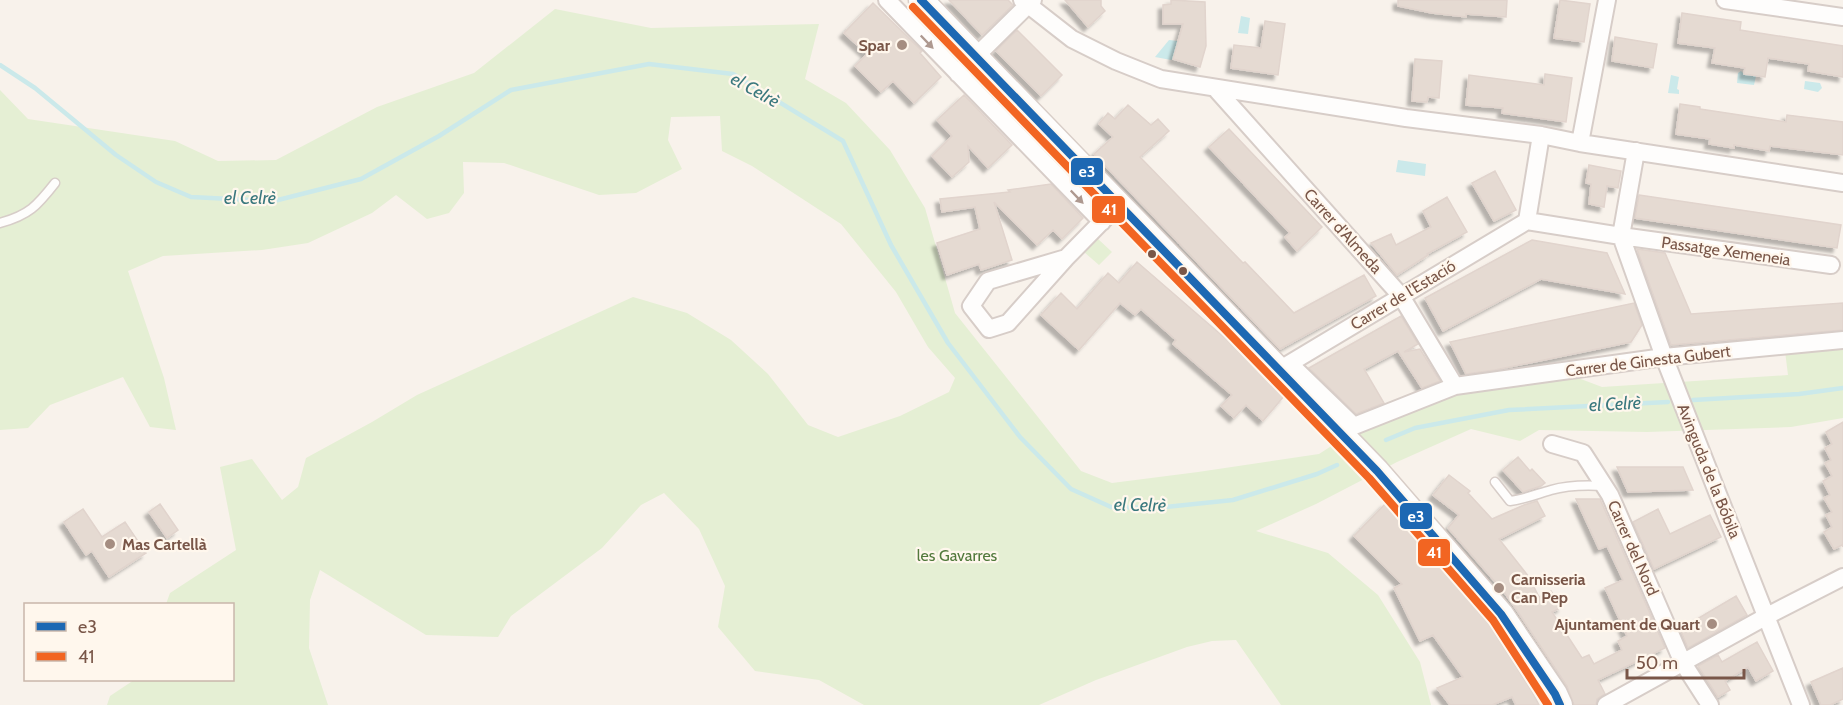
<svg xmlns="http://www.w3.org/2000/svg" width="1843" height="705" viewBox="0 0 1843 705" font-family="Cabin,sans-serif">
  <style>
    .green { fill: #e5efd4 }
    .water { fill: #cbe9ea }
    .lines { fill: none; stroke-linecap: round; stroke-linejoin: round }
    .stream { stroke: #cbe9ea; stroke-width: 4.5 }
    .building { fill: #e5dad2; stroke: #e1d4cd; stroke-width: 1.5; filter: url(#shadow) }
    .lane-casing { stroke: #d7cdc8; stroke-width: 11 }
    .street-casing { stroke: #d7cdc8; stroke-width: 20 }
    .secondary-casing { stroke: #d8cdc7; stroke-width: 27 }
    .lane { stroke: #fefdfc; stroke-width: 8 }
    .street { stroke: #fefdfc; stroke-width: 16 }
    .secondary { stroke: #fefdfc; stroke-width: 24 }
    .bus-1-casing { stroke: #fff7ed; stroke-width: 12 }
    .bus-2-casing { stroke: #fff7ed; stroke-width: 12 }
    .bus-1 { stroke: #1d68b3; stroke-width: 8 }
    .bus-2 { stroke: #f26522; stroke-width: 8 }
    .oneway { fill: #ae9990 }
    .poi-dot { fill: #a58d81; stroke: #fff7ed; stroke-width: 2 }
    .bus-dot { fill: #795648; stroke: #fff7ed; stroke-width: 2 }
    .labels { text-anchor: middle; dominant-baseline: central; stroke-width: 4.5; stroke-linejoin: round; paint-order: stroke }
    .poi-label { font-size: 16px; font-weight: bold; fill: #795648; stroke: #fff7ed; text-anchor: end }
    .street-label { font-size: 16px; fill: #795648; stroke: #fff7ed }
    .park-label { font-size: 16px; fill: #52793c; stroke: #fff7ed }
    .water-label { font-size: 18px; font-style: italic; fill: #3a787e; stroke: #fff7ed }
    .line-badge { stroke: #fff7ed; stroke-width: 2 }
    .badge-label { font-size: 16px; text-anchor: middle; font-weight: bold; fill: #fff }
  </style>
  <defs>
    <filter id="shadow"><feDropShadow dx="-4.5" dy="4.5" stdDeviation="1.5" flood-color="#0004"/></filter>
  </defs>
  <rect width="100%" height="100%" fill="#f8f2eb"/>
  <path class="green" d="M555,9L651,28L819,24L805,79L846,103L890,150L925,208L955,313L1081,471L1112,483L1198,472L1319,454L1361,427L1449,394L1565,373L1602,387L1788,375L1785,351L1843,347V418L1791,427L1647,432L1539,430L1520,441L1471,429L1397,462L1316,504L1256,531L1328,553L1378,595L1420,662L1431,705H1281L1236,640L1212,641L1187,647L1096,680L1039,705H864L819,680L755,671L718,627L725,586L699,529L664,493L641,505L602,548L511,616L498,637L426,635L320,570L310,600L309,648L328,705H107L110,696L134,680H232V604H166L170,593L236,550L220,467L252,459L282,500L298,487L306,458L372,422L417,395L633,297L687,313L731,340L768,374L808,425L838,437L900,416L949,392L955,378L928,347L896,292L841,224L752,166L722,151L720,116L671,117L668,140L682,169L636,193L599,195L504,163L463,162L464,193L449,213L427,219L396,195L372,213L308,243L262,250L163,256L128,271L164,378L176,430L150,427L123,377L50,405L28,428L0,430V90L28,119L175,141L218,161L276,160L377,107L474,73Z
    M1097,238L1112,252L1099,265L1084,252Z"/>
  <path class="water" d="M1241,16L1250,18L1248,34L1238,33Z
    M1169,40L1178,41L1173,59L1171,60L1155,57Z
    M1741,71L1744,74L1756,76L1754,85L1737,83L1738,73Z
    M1671,75L1679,77L1677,89L1679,90V94L1668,93Z
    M1805,81L1820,83L1822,88L1818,92L1804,89Z
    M1398,160L1426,164L1425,176L1396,172Z"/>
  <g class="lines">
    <path class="stream" d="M0,65L35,88L116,155L156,182L191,197L274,201L361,179L439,136L511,90L649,64L733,74L843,141L891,245L948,343L1020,437L1071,489L1111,507L1156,508L1233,500L1317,474L1337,465
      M1693,400L1799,394L1843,388
      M1386,440L1415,428L1509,410L1668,402"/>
  </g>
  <path class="building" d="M949,0H1008L1013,5L982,35Z
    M1065,0H1101V6L1105,11L1088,27Z
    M1171,0L1205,2L1206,46L1200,67L1173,59L1183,24H1163V5L1171,4Z
    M1398,0H1507L1506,17L1466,14V17L1432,13L1398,6Z
    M1560,0L1590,4L1584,42L1554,38Z
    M873,3L922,51L920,53L941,77L914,103L893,81L881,92L855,66L867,54L844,33Z
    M1682,13L1741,22L1740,30L1843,46V77L1808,71L1809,64L1768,58L1765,77L1744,74L1745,68L1712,63L1715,48L1678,43Z
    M1265,21L1285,24L1278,75L1231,68L1234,45L1261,48Z
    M1017,30L1062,75L1041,96L996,51Z
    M1615,37L1657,44L1653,68L1612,61Z
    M1415,59L1442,61L1439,98L1428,97L1427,102L1412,101Z
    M1545,74L1572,78L1566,122L1502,113L1503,108L1466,105L1469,75L1544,85Z
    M964,95L1012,145L988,168L968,146L969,162L952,177L932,156L952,136L937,120Z
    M1680,104L1700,107V109L1786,122L1787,115L1843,122V155L1770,146L1769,151L1734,145V148L1709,144L1710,139L1676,134Z
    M1128,105L1151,125L1158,119L1169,131L1140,157L1243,263L1245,262L1294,313L1364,275L1376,296L1280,349L1094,154L1113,137L1099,124L1108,113L1115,119Z
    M1229,129L1322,227L1297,251L1285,237L1290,233L1209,147Z
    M1589,165L1621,171L1618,188L1607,186L1604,207L1589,204L1591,184L1586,183Z
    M1495,171L1516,210L1494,221L1472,183Z
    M1051,184L1083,218L1062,239L1053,230L1037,245L994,202L1012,260L981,270L979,264L947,275L937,243L980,229L975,207L942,212L940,199L1010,192L1008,190Z
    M1639,195L1841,225L1837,248L1635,218Z
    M1447,197L1467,232L1427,254L1428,255L1397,275L1371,243L1391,234L1396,245L1431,227L1423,211Z
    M1532,240L1607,253L1625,294L1541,279L1443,331L1425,298Z
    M1637,249L1665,253L1691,314L1843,303V330L1671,345Z
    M1137,262L1226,339L1284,396L1263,421L1246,405L1234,418L1221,406L1232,395L1173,344L1176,340L1141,309L1135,315L1120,303L1079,350L1041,315L1061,293L1077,309L1108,273L1119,283Z
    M1634,303L1642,325L1631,342L1495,370L1466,374L1450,342Z
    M1401,316L1418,344L1404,352L1420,349L1440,381L1422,388L1398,351L1364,369L1384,403L1356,414L1309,368Z
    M1843,422V547L1842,545L1834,549L1824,532L1832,527L1826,515L1832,512L1824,498L1830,495L1823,481L1832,476L1825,463L1831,460L1825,448L1832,444L1826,432Z
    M1518,457L1530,471L1532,469L1545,483L1541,486L1523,492L1503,470Z
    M1617,467H1683L1693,490L1628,492Z
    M1449,475L1470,491L1468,493L1492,519L1524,505L1537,501L1545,516L1499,539L1529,577L1539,597L1551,591L1562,607L1552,612L1582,658L1589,655L1594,664L1622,650L1618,641L1627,636L1605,588L1623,580L1607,546L1599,549L1576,499H1600L1665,648L1598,680L1605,694L1597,699L1596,705H1574L1567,686L1516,609L1504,592L1448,528L1459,515L1433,495Z
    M1386,503L1489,624L1531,690L1539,705H1516L1512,697L1492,705H1450L1437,688L1463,677L1433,635L1420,641L1394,588L1402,584L1354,536Z
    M160,504L178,530L167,538L149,512Z
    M83,509L102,537L125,522L146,553L109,577L92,551L86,555L64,522Z
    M1658,509L1670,534L1710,515L1721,537L1654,569L1633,522Z
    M1736,596L1747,615L1688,648L1680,629Z
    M1757,642L1773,671L1756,681L1748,667L1725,681L1730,690L1718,697L1698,666L1718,655L1722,662Z
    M1843,668V699L1830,705H1821L1811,682Z"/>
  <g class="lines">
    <defs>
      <path id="lane" d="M0,223C29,215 37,206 55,183
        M1495,482L1510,501C1525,499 1537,494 1551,490C1568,485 1587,485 1604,486"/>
      <path id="street" d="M887,0L1102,222
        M1022,0L1072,39L1116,61L1161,79L1406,118L1541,135L1580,143L1843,183
        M1725,0L1843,17
        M958,74L1033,0
        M1215,88L1401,296L1455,386
        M1580,143L1607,0
        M1527,221L1621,236L1636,151
        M1527,221L1541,135
        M1066,258L988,281L971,306L989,329L1008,323L1066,258L1119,204
        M1290,364L1354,426L1455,386L1664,357L1843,340
        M1282,368L1527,221
        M1552,444L1583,453L1610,495L1683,663L1710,705
        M1606,705L1767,616L1843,577
        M1801,705L1664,357L1621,236L1831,265"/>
      <path id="secondary" d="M921,0L1377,471L1501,614L1555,694L1560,705"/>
    </defs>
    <use href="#lane" class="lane-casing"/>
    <use href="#street" class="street-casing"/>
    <use href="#secondary" class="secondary-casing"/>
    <use href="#lane" class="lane"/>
    <use href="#street" class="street"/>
    <use href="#secondary" class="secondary"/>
    <defs>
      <path id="bus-1" d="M921,0L1377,471L1501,614L1555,694L1560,705"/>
      <path id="bus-2" d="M913,7L1369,478L1493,620L1548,705"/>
    </defs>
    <use href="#bus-1" class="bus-1-casing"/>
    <use href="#bus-2" class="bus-2-casing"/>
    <use href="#bus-1" class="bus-1"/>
    <use href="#bus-2" class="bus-2"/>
  </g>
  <defs><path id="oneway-solid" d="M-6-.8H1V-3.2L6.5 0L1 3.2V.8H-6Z" transform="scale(1.5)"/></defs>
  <g class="oneway">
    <use href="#oneway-solid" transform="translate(927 42) rotate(46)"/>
    <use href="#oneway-solid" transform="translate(1077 197) rotate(46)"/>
  </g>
  <g class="poi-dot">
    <circle cx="902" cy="45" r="6"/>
    <circle cx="110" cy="544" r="6"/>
    <circle cx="1499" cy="588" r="6"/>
    <circle cx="1712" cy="624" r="6"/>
  </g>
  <g class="bus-dot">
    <circle cx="1152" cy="254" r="5"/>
    <circle cx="1183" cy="271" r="5"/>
  </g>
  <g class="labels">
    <g class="poi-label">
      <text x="890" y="45">Spar</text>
      <text x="122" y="544" text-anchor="start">Mas Cartellà</text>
      <text x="1511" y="579" text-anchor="start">Carnisseria<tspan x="1511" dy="18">Can Pep</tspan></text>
      <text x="1700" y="624">Ajuntament de Quart</text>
    </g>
    <g class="street-label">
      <text transform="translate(1343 231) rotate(48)">Carrer d'Almeda</text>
      <text transform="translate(1726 251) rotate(8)">Passatge Xemeneia</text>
      <text transform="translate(1403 295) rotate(-31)">Carrer de l'Estació</text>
      <text transform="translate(1648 361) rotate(-7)">Carrer de Ginesta Gubert</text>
      <text transform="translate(1709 471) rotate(68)">Avinguda de la Bóbila</text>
      <text transform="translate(1633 548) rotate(66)">Carrer del Nord</text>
    </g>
    <g class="park-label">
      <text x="957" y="555">les Gavarres</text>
    </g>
    <g class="water-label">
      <text transform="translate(755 90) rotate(29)">el Celrè</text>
      <text x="250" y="198">el Celrè</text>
      <text transform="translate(1615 404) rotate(-3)">el Celrè</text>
      <text transform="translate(1140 505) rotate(1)">el Celrè</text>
    </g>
  </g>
  <g class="line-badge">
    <rect x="1070" y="157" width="34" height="29" rx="6" fill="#1d68b3"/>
    <rect x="1091" y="195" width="35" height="29" rx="6" fill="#f26522"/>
    <rect x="1399" y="502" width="34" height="28" rx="6" fill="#1d68b3"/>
    <rect x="1417" y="538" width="34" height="29" rx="6" fill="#f26522"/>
  </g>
  <g class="badge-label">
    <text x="1087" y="177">e3</text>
    <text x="1109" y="215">41</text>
    <text x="1416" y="522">e3</text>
    <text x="1434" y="558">41</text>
  </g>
  <rect x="24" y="603" width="210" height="78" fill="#fff7ed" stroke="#c9b7ab" stroke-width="1.5"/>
  <rect x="36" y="622" width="30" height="9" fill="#1d68b3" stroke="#c9b7ab" stroke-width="1.5"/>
  <text x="78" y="633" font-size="18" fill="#795648">e3</text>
  <rect x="36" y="652" width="30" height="9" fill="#f26522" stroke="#c9b7ab" stroke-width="1.5"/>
  <text x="78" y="663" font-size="18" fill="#795648">41</text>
  <path d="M1627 669v9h117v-9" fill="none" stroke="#795648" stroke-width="3"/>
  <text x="1636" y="669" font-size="18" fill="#795648" stroke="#fff7ed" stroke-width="4.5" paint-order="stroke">50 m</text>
</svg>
